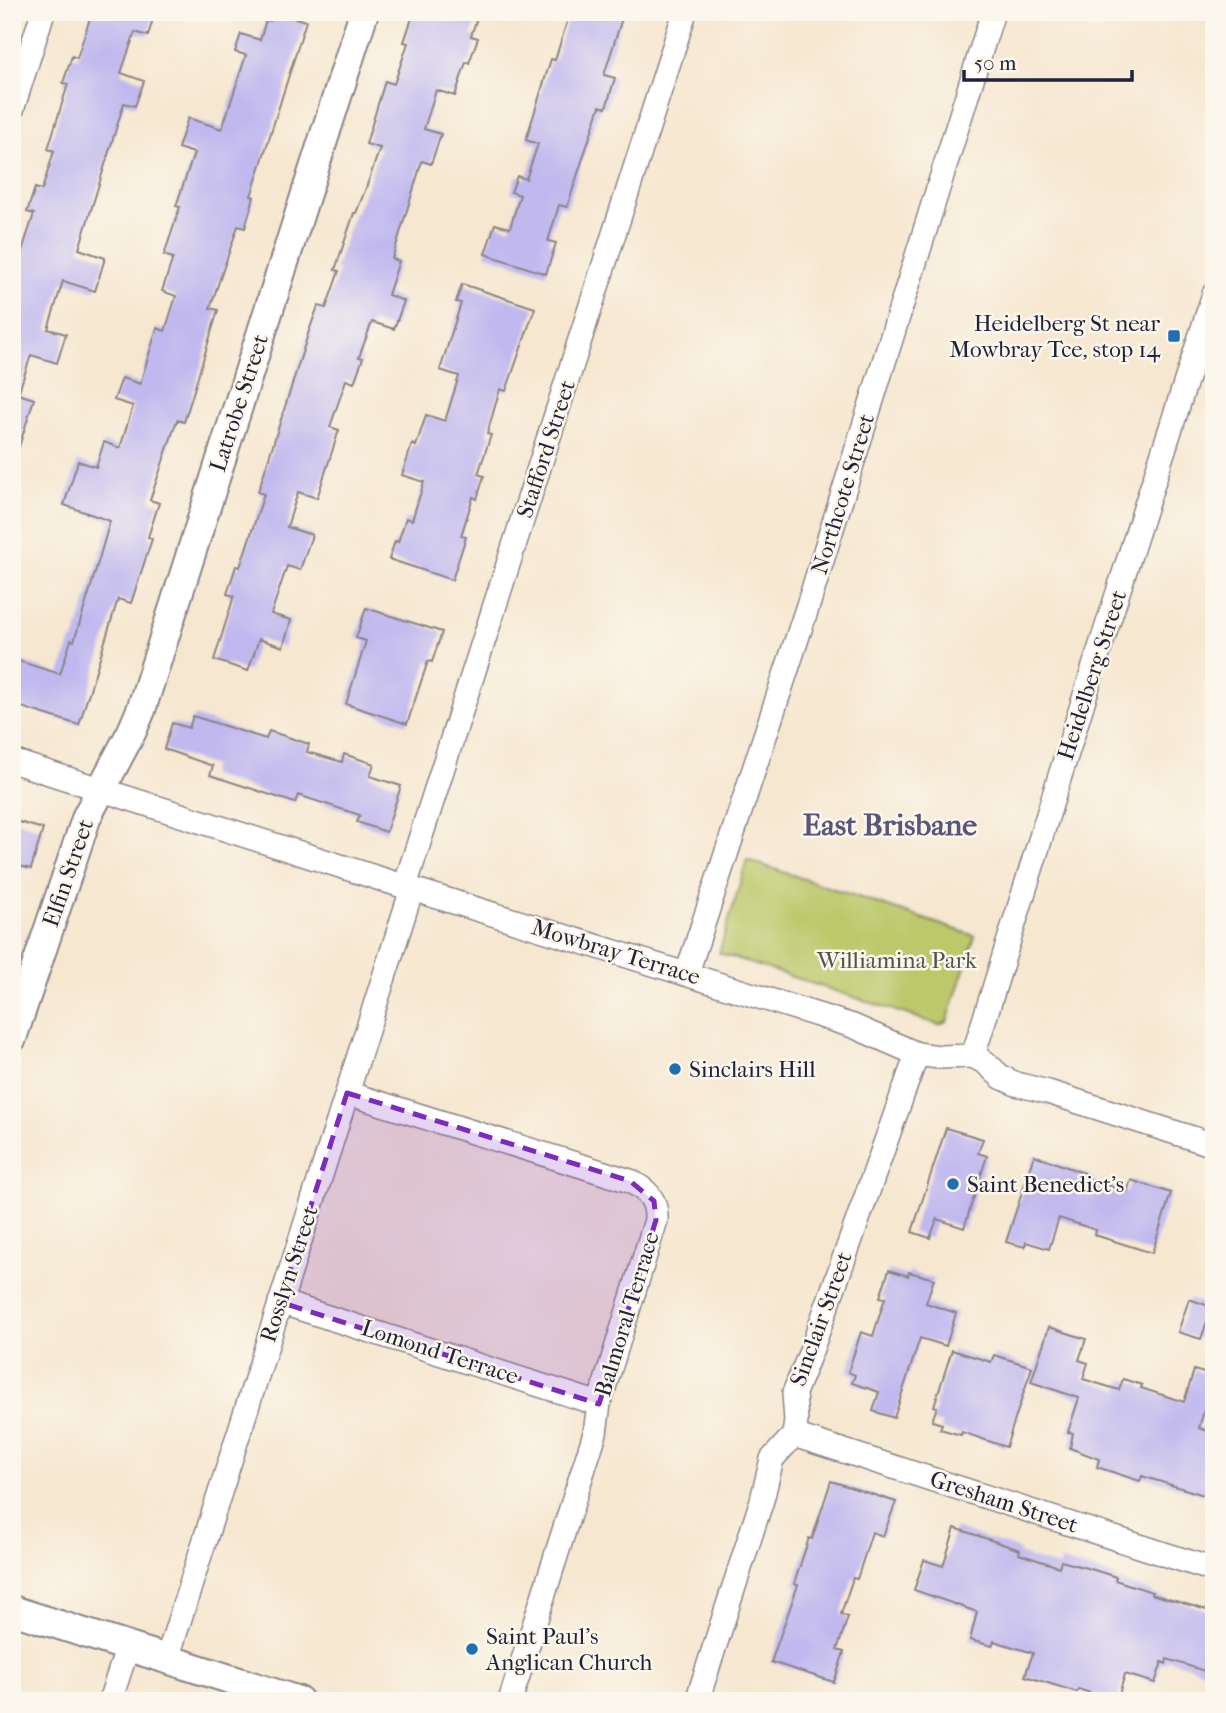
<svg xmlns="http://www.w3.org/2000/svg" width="1226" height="1713" viewBox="0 0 1226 1713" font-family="'IM FELL French Canon',serif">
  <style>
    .green { fill: #bcc86a; stroke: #6f7552; stroke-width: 2 }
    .building { fill: #c0b8ee }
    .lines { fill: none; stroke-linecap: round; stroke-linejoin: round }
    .minor-casing { stroke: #8c8486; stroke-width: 26 }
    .major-casing { stroke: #8c8486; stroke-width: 32 }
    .minor { stroke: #fff; stroke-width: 23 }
    .major { stroke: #fff; stroke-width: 28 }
    .marked { fill: #7b2cbf; fill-opacity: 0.2; stroke: #7b2cbf; stroke-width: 5; stroke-dasharray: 14 9; stroke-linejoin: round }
    .poi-dot { fill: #1f6fb2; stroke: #fbf7ec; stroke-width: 2.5 }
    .labels { text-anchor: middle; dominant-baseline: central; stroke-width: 5; stroke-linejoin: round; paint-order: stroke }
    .poi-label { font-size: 23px; fill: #22223b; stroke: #fbf7ec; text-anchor: start }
    .street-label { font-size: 23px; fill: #22223b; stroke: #fbf7ec }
    .park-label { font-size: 23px; fill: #505449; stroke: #fbf7ec }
    .district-label { font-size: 30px; font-weight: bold; fill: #59567a; stroke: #fbf7ec }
  </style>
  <rect width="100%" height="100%" fill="#fbf7ec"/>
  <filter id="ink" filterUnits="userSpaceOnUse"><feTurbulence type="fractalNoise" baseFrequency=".0143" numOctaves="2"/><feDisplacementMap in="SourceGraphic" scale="14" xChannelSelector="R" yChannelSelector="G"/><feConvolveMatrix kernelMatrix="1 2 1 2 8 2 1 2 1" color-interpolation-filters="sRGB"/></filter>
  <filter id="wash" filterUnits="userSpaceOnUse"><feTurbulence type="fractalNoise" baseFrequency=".00686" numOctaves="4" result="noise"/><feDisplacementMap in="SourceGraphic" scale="28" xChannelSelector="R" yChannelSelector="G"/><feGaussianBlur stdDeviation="1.57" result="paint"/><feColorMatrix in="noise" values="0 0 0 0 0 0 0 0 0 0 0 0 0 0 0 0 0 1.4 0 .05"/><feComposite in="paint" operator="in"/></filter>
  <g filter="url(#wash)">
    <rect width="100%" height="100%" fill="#f6e7d0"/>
    <path class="green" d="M747,860L975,936L947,1022L939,1025L719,953Z"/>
    <g id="blocks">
      <path class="building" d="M92,12H155L148,36L135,32L121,73L144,81L135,106L124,103L79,249L105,258L95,291L63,281L48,329L66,334L57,363L31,355L18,394L34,399L16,456L12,455V281L34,214L27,212L35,188L42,190L54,151L48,149L68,84L63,83L72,56L77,58Z
        M273,12L306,21L251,196L254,197L245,228L238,226L210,308L218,310L191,400L184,422L177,420L150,500L159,503L148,537L152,539L131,603L118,599L79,725L12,704V659L60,674L71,640L74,641L90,590L110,521L64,505L78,461L96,467L104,442L120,448L133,406L114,400L122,378L140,384L157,328L165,331L176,296L162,291L173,258L164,255L180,207L176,206L194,153L178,148L188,118L222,129L246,55L235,52L241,34L260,40L266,20L270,21Z
        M414,12H479L471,36L478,38L469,63L466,62L455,96L436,90L424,129L441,134L431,164L422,161L392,259L399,261L388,295L404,301L394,329L372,322L359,357L363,358L354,383L346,380L330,427L339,430L317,498L298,492L287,527L312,535L300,570L287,566L271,614L291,620L283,647L259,639L248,671L214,660L234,596L227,594L236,566L240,567L264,494L258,492L309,331L318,306L326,308L339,271L335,270L354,213H356L366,188L380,148L366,144L385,81L394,84L408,43L404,42Z
        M570,12H624L604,75L615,78L606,108L600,106L567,207L559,205L548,241L556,243L546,274L485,254L495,224L510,228L520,195L511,192L517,176L526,179L538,144L526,140L551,59L555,60Z
        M462,284L535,308L506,391L500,389L487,434L491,435L478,474L484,476L477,499L473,497L461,536L466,537L452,580L389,559L395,541L398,542L406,518L412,520L424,482L402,475L412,444L416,446L426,415L445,421L459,376L440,370L461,303L456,302Z
        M366,608L442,632L432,662L428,661L407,724L346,704L366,641L356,638Z
        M193,716L266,739L269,731L309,744L307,752L342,762L344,754L374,764L370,776L401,786L386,832L357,822L360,815L298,795L295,803L210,775L213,766L164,749L172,723L189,728Z
        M12,820L43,829L31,869L12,864Z
        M946,1128L983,1139L978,1153L987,1156L964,1228L937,1219L930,1238L912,1232Z
        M1034,1155L1089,1175L1088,1179L1127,1192L1131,1180L1171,1193L1152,1253L1095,1235L1096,1230L1059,1218L1049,1249L1026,1242L1025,1247L1006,1242Z
        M889,1270L908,1276L909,1272L934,1279L926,1303L956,1313L946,1346L920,1338L894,1418L873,1411L879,1392L852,1383L855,1375L848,1372L861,1332L873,1336L885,1298L880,1297Z
        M1189,1299L1212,1307L1201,1339L1178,1332Z
        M1049,1327L1086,1339L1079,1360L1088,1363L1083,1379L1119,1390L1123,1379L1142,1385L1141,1388L1184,1402L1194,1370L1214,1376L1199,1428L1214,1433V1476L1207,1496L1142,1476L1140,1481L1097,1467L1099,1459L1070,1448L1073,1433L1068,1432L1079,1398L1031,1382Z
        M952,1350L991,1362L994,1355L1032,1367L1006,1447L962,1432L961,1435L940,1429L942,1424L932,1421L937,1407L934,1406Z
        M831,1481L896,1502L883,1536L872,1532L857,1579L853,1578L841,1614L848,1617L837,1650L844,1652L834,1682L771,1662L798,1585L794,1584L809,1538L812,1539Z
        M955,1528L1020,1550L1019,1554L1059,1567L1061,1561L1094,1570L1116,1577L1115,1580L1152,1592L1151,1594L1214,1612V1674L1167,1659L1166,1664L1162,1662L1155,1683L1125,1674L1117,1701L1078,1689L1077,1692L1025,1676L1033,1653L994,1641L992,1646L970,1640L977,1612L914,1590L924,1560L943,1566Z"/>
    </g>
  </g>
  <g filter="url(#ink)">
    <use href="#blocks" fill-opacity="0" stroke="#8c8486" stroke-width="2"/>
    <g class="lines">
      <defs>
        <path id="minor" d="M12,110L43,12
          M12,761L412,889L853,1026L917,1054L939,1057L973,1056L986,1063L1001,1077L1016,1084L1048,1092L1214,1145
          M405,886L685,12
          M687,973L811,596L993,12
          M973,1056L1091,676L1214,294
          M347,1093L630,1181C647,1190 657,1199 656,1220L599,1404L595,1433L510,1701
          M280,1302L599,1404
          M794,1435L1214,1570
          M167,1659L412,889
          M110,1701L128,1646
          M697,1701L762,1500L772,1459L794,1435L796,1421L794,1393L811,1351L917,1054"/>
        <path id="major" d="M12,1038L87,816L132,731L141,710L364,12
          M12,1610L299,1701"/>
      </defs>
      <use href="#minor" class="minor-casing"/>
      <use href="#major" class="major-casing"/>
      <use href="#minor" class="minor"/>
      <use href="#major" class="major"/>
    </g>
  </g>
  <path class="marked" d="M347,1093L630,1181L654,1201L656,1220L599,1404L280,1302Z"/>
  <g class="poi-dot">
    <rect x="1167" y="329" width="14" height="14" rx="3.5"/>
    <circle cx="675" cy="1069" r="7"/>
    <circle cx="953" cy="1184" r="7"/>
    <circle cx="472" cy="1649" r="7"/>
  </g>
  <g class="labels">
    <g class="poi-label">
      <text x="1160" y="323" text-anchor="end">Heidelberg St near<tspan x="1160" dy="26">Mowbray Tce, stop 14</tspan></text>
      <text x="689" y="1069">Sinclairs Hill</text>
      <text x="967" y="1184">Saint Benedict's</text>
      <text x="486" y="1636">Saint Paul's<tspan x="486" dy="26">Anglican Church</tspan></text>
    </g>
    <g class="street-label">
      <text transform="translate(239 403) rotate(-72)">Latrobe Street</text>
      <text transform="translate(546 449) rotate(-72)">Stafford Street</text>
      <text transform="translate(843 494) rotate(-73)">Northcote Street</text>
      <text transform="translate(1092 675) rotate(-72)">Heidelberg Street</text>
      <text transform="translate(68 873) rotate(-71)">Elfin Street</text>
      <text transform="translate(616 952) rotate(17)">Mowbray Terrace</text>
      <text transform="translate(289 1274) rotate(-72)">Rosslyn Street</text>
      <text transform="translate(627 1314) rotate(-73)">Balmoral Terrace</text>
      <text transform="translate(821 1319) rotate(-70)">Sinclair Street</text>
      <text transform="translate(440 1352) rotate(18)">Lomond Terrace</text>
      <text transform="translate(1004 1502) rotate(18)">Gresham Street</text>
    </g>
    <g class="park-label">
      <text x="897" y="960">Williamina Park</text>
    </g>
    <g class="district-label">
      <text x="890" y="825">East Brisbane</text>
    </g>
  </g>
  <rect width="1226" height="1713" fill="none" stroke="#fbf7ec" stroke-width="42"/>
  <path d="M964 70v10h168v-10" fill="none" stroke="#22223b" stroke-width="3.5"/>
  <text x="974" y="70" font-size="21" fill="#22223b" stroke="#fbf7ec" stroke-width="5" paint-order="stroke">50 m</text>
</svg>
